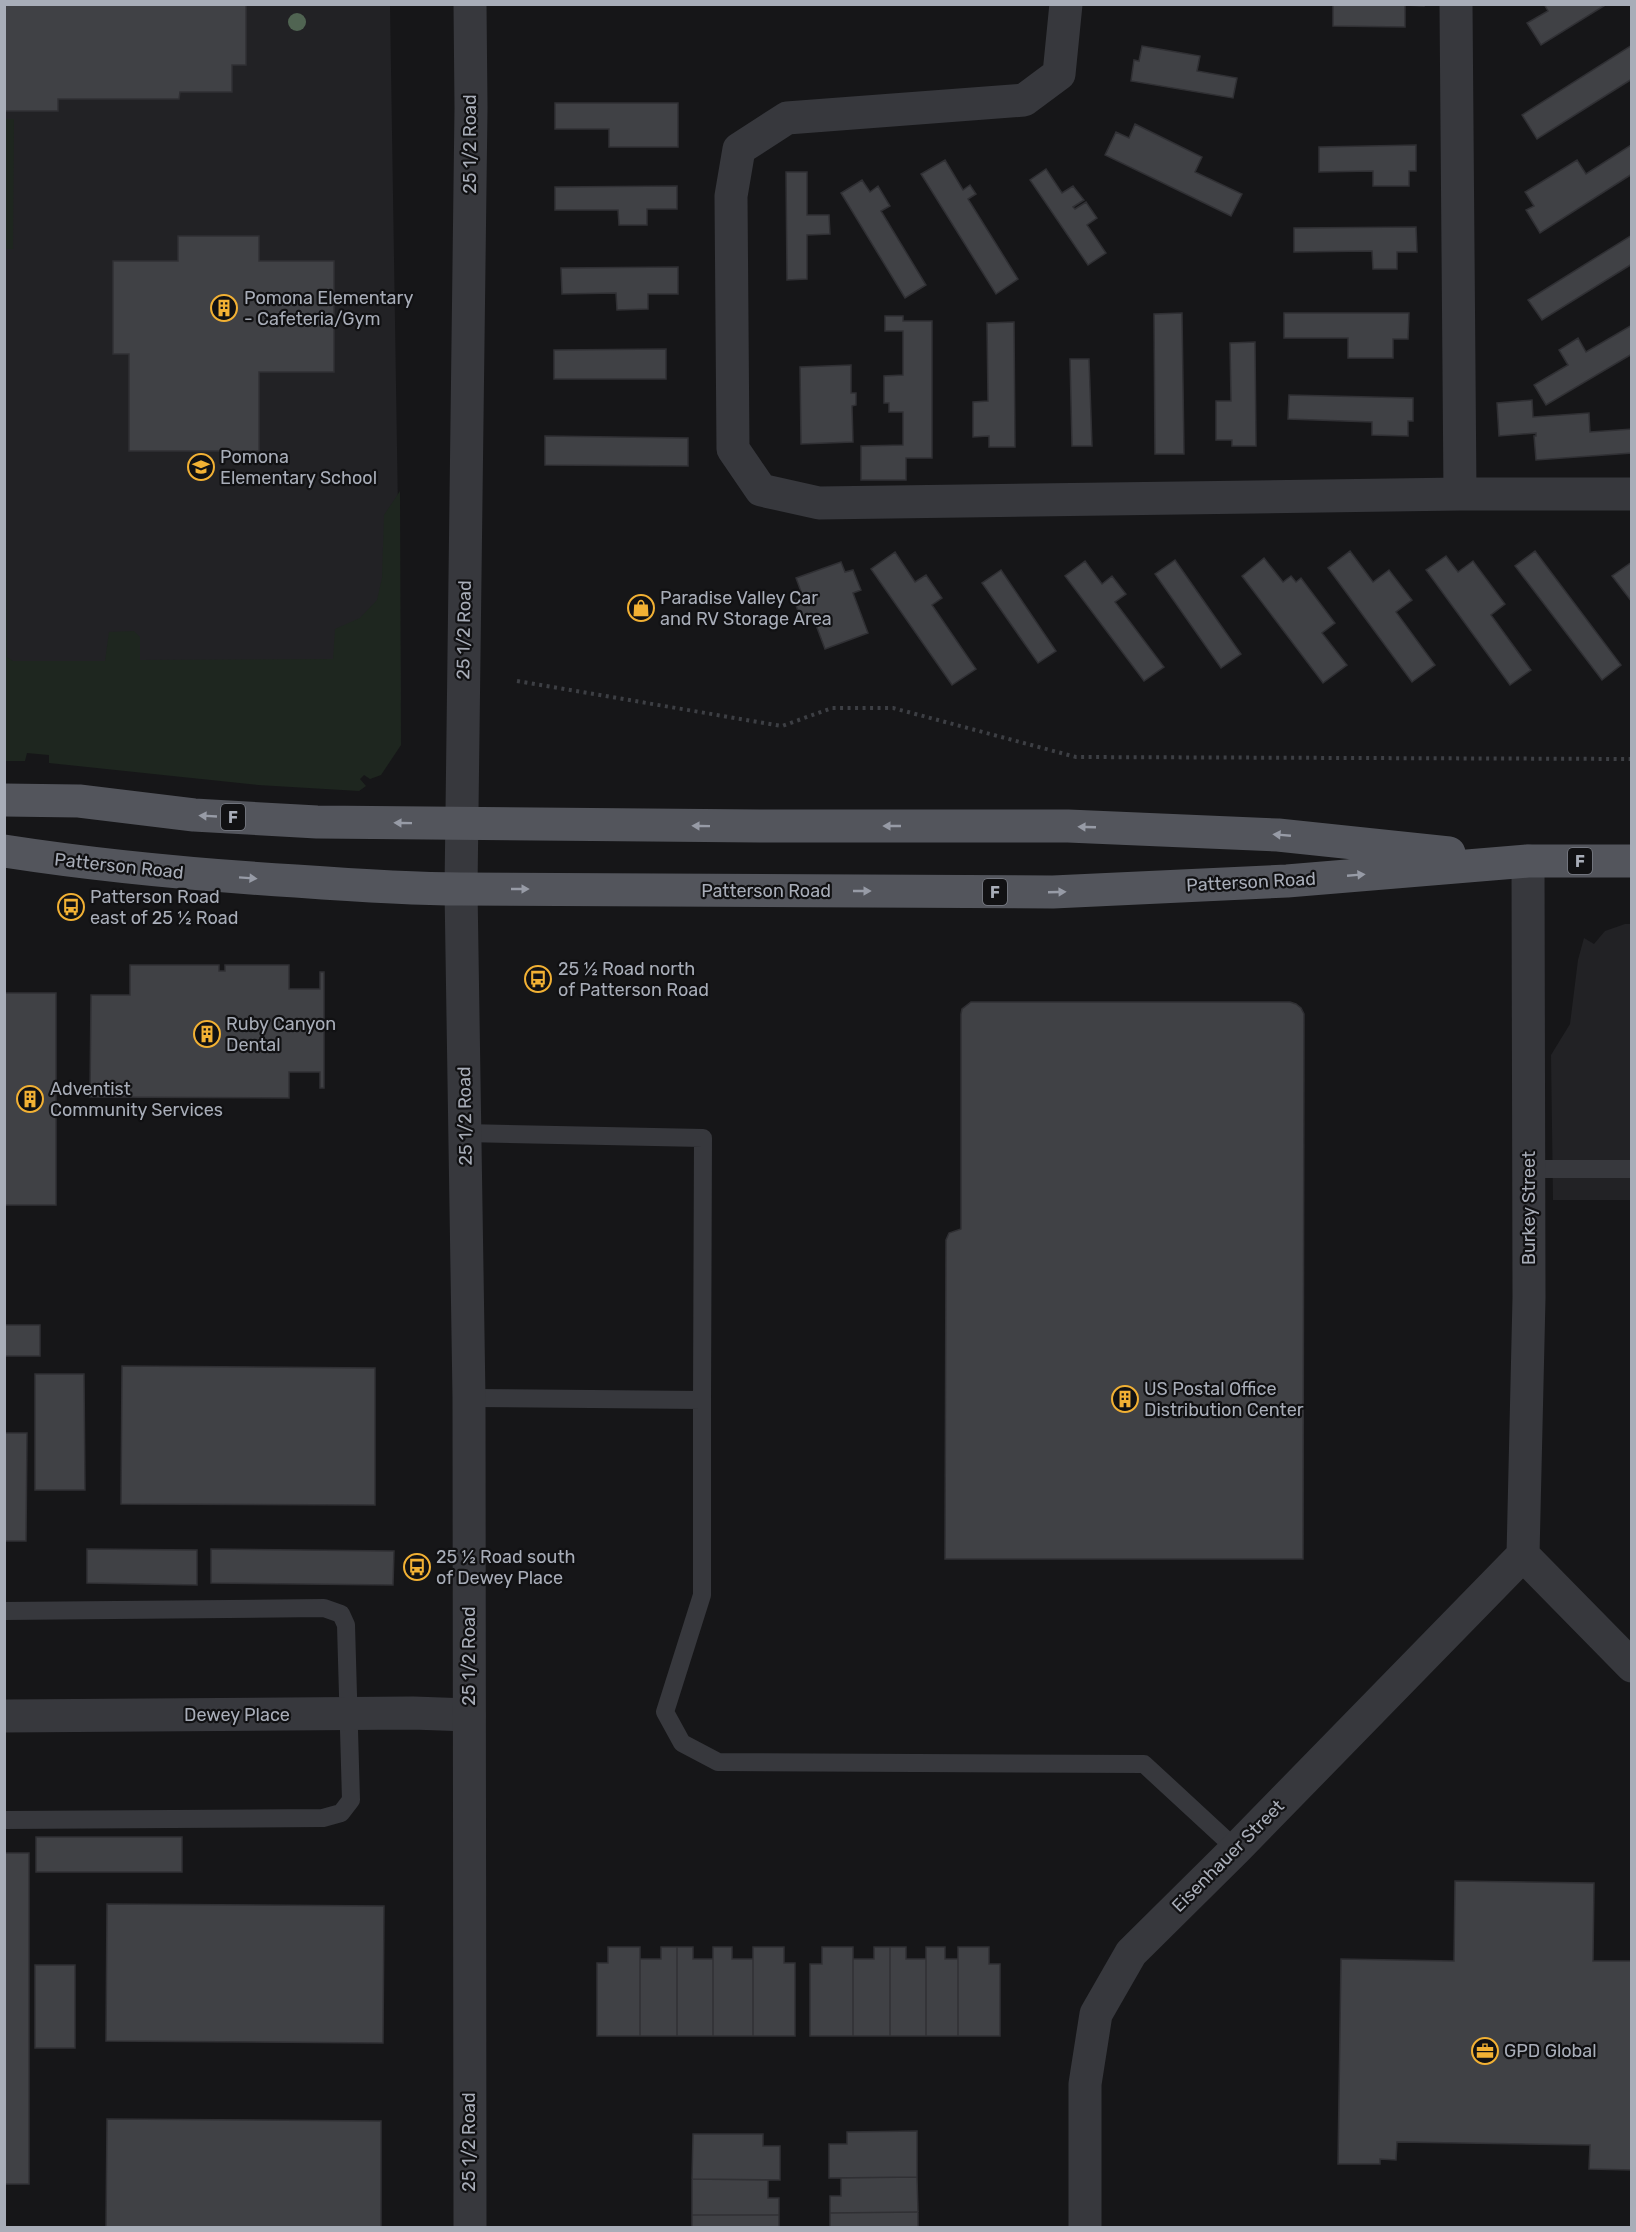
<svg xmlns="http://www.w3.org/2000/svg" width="1636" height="2232" viewBox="0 0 1636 2232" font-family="Rubik,sans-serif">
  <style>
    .built { fill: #222225 }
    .green { fill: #1e261f }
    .building { fill: #404145; stroke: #303034; stroke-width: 1.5 }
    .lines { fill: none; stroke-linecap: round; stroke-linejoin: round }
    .path { stroke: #3d3f44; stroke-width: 4; stroke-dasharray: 3 4.5; stroke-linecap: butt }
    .service { stroke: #37383d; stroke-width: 18 }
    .minor { stroke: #37383d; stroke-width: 33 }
    .tertiary { stroke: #37383d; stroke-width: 33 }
    .primary { stroke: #53555c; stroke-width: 33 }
    .tree { fill: #506452 }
    .oneway { fill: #979ba6 }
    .labels { text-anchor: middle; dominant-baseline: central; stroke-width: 4.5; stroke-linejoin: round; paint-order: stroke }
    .shield { fill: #111113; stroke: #7b7e86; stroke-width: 1.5 }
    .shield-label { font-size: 16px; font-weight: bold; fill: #a8adb8 }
    .street-label { font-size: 18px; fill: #a8adb8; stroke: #111113 }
    .poi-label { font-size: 18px; fill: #a8adb8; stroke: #111113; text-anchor: start }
  </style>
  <rect width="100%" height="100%" fill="#161618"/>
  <path class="built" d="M4,5H390L401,700L5,702Z
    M1625,924H1631V1200H1553L1551,1055L1570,1024L1578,960L1584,938L1594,944L1605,931Z"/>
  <path class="green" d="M5,119H14L13,249H5Z
    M4,268L7,657L13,661H105L109,632L134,631L140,637V660L333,659L335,629L360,618L377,600L382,578L384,515L400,491L401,745L381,775L370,779L364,775L360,779L366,786L359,791L258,785L49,763V755L27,753L25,761H5Z"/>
  <path class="building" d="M4,4H246V65H232V92H180L179,99H58V111H4Z
    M1333,4H1424V6L1405,5V27L1333,26Z
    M1544,4H1607L1541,45L1527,23L1548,11Z
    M1632,45V79L1537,139L1522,115Z
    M1142,46L1200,56L1197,71L1237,78L1233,98L1131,81L1134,60L1139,61Z
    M555,103H678V147H609V129H555Z
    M1135,124L1202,157L1195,172L1242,194L1231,216L1105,155L1116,132L1129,138Z
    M1416,145V171H1409V186H1373V171L1319,172V147Z
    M1631,145L1632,174L1540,233L1526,210L1534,206L1525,192L1577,160L1586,174Z
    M945,160L963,190L970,185L976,194L968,199L1018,279L996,294L921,174Z
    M1046,169L1062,193L1073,186L1084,200L1073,207L1075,209L1086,202L1097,218L1087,225L1106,253L1088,265L1030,180Z
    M786,172H807V215H829L830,234L807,235V279L787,280Z
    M862,180L870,192L878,186L890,206L881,211L926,285L905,298L841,193Z
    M677,186V209H647V225H619L618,210H555V187Z
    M1416,227L1417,252H1397V269H1373L1372,251L1294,252V228Z
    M1632,235V264L1542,320L1528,300Z
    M178,236H259V261H334V372H259V451H129V354H113V261H178Z
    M678,267V294H648V309L617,310L616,293L562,294L561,268Z
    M1182,313L1184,454H1155L1154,314Z
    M1284,313H1409L1408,339H1393V358H1348V338H1284Z
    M885,316H903V321H932V458H906V480H861V446L903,445V412H889V403H884V376L903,375V331H885Z
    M1014,322L1015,447H989V436L973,437V402L988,401L987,323Z
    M1632,325V354L1546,405L1534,385L1568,365L1559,350L1578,338L1586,352Z
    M1255,342L1256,446H1232V440H1216V401H1231L1230,343Z
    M666,349V379H554V350Z
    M1070,359H1089L1092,446H1072Z
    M851,365V393H856V405L852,406L853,442L801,444L800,367Z
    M1289,395L1413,398V421H1408V436L1372,435V422L1288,419Z
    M1532,400L1533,417L1589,413L1590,432L1632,429V453L1536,460L1534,436H1536V433L1499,436L1497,403Z
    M545,436L688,438V466L545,465Z
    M1350,551L1373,582L1389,570L1412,600L1396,612L1435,665L1412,682L1328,568Z
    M1535,551L1621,665L1602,680L1515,566Z
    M895,552L915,582L926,575L942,598L932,605L976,669L952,685L871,569Z
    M1446,556L1458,572L1473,561L1505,604L1491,615L1531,670L1510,685L1426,570Z
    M1264,558L1283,582L1291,576L1296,582L1301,578L1335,623L1322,633L1347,665L1323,683L1242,576Z
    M1175,560L1241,654L1221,668L1155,574Z
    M1085,561L1102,584L1112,576L1126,594L1115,602L1164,667L1144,681L1065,576Z
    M841,562L845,572L853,570L861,590L853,593L868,633L825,649L813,617L802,622L794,600L803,597L796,578Z
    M1632,562V602L1612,576Z
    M1001,570L1056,651L1038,663L982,583Z
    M130,965H219V971H225V965H289V989H320V972H324V1088H320V1072H289V1098L90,1097L91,995H130Z
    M4,993H56V1205H4Z
    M971,1002H1290L1296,1004L1301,1008L1304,1014L1303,1559H945L946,1240L949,1233L961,1229V1014L962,1009Z
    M4,1325H40V1356H4Z
    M122,1366L375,1368V1505L121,1504Z
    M35,1374H84L85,1490H35Z
    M4,1433H27L26,1541H4Z
    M87,1549L197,1550V1585L87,1583Z
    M211,1549L394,1551L393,1585L211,1583Z
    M36,1837H182V1872H36Z
    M4,1853H29V2184H4Z
    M1455,1881L1594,1883L1593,1961H1632V2170L1589,2169L1590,2145L1397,2142L1396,2160L1380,2159V2164H1338L1341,1959L1454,1961Z
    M107,1904L384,1906L383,2043L106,2041Z
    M608,1947H640V2036H597V1963H608Z
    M661,1947H677V2036H640V1959H661Z
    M677,1947H693V1959H713V2036H677Z
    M713,1947H732V1959H753V2036H713Z
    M753,1947H784V1963H795V2036H753Z
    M822,1947H853V2036H810V1964H822Z
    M874,1947H890V2036H853V1959H874Z
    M890,1947H906V1959H926V2036H890Z
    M926,1947H945V1959H958V2036H926Z
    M958,1947H989V1964H1000V2036H958Z
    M35,1965H75V2048H35Z
    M107,2119L381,2121V2228H106Z
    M917,2131V2177L829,2178V2144H847V2132Z
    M693,2134H763V2146H780V2180L692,2179Z
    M917,2177L918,2212L830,2213V2196H841V2178Z
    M692,2179L768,2180V2198H779V2215H692Z
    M918,2212V2228H830V2213Z
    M692,2215H779V2228H692Z"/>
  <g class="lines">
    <path class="path" d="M517,681L782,726L832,708H893L1076,757L1632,759"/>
    <path class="service" d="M465,1133L703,1138L702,1400
      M1528,1169H1632
      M469,1398L702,1400V1595L665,1712L682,1743L718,1762L1144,1764L1236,1849
      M4,1611L324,1608L341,1614L346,1625L351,1800L341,1813L323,1818L4,1820"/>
    <path class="minor" d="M1066,4L1059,74L1024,100L787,118L739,149L731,196L733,449L761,490L819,503L1460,494H1632
      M1456,4L1460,494
      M1523,1555L1529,1298L1528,861
      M1523,1555L1632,1666
      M4,1716L413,1713L469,1715
      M1085,2228V2084L1096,2014L1131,1953L1236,1849L1523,1555"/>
    <path class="tertiary" d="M470,2228L469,1398L461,889L471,108L470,4"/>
    <path class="primary" d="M4,800L79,801L194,815L317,822L760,826H1068L1278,835L1449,853
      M4,851C101,866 198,875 296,881C351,885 406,889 461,889L1053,892L1287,881L1528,861H1632"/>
  </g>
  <circle class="tree" cx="297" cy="22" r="9"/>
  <defs><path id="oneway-solid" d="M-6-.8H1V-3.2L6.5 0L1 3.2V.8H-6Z" transform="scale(1.5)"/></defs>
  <g class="oneway">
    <use href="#oneway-solid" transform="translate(208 816) rotate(-177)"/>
    <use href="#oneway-solid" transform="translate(403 823) rotate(-179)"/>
    <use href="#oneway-solid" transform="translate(701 826) rotate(-179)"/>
    <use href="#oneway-solid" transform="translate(892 826) rotate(180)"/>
    <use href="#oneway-solid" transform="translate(1087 827) rotate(-178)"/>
    <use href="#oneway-solid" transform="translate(1282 835) rotate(-175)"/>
    <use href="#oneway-solid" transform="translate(1356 875) rotate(-5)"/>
    <use href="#oneway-solid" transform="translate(248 878) rotate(4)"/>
    <use href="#oneway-solid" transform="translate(520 889)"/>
    <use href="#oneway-solid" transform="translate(862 891)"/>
    <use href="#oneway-solid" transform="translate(1057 892) rotate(-2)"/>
  </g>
  <defs>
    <symbol id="building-ring" viewBox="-11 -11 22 22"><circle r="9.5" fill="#111113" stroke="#f2b134" stroke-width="1.5"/><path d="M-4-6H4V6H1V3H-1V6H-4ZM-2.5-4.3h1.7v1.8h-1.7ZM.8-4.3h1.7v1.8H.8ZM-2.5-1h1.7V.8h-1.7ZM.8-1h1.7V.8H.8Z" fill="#f2b134"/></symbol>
    <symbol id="school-ring" viewBox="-11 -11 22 22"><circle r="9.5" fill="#111113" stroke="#f2b134" stroke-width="1.5"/><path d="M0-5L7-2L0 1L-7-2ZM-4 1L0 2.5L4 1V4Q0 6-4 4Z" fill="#f2b134"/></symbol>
    <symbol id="shop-ring" viewBox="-11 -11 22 22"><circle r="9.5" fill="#111113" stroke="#f2b134" stroke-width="1.5"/><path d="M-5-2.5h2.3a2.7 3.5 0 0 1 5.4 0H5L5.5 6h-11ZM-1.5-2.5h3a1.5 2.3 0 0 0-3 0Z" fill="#f2b134"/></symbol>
    <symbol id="bus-ring" viewBox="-11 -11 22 22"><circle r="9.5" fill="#111113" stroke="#f2b134" stroke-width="1.5"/><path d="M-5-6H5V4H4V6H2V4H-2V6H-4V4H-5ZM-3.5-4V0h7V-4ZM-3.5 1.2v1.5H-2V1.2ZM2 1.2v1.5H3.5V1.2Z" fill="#f2b134"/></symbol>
    <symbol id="office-ring" viewBox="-11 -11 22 22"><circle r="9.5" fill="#111113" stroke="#f2b134" stroke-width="1.5"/><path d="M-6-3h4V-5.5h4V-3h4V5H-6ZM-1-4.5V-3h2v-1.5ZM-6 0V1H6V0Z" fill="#f2b134"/></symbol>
  </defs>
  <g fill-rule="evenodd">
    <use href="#building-ring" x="209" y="293" width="30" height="30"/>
    <use href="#school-ring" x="186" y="452" width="30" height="30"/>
    <use href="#shop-ring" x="626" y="593" width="30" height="30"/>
    <use href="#bus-ring" x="56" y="892" width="30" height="30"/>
    <use href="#bus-ring" x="523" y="964" width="30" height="30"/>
    <use href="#building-ring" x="192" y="1019" width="30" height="30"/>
    <use href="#building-ring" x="15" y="1084" width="30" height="30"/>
    <use href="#building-ring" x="1110" y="1384" width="30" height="30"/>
    <use href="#bus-ring" x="402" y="1552" width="30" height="30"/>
    <use href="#office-ring" x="1470" y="2036" width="30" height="30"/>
  </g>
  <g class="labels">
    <g class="shield">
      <rect x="221" y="804" width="24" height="26" rx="4.5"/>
      <rect x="1568" y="848" width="24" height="26" rx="4.5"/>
      <rect x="983" y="879" width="24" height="26" rx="4.5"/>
    </g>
    <g class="shield-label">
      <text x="233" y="817">F</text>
      <text x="1580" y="861">F</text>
      <text x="995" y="892">F</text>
    </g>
    <g class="street-label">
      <text transform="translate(470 144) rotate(-90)">25 1/2 Road</text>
      <text transform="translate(464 630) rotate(-89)">25 1/2 Road</text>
      <text transform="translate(119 866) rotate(6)">Patterson Road</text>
      <text transform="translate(1251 882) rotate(-3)">Patterson Road</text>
      <text x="766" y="891">Patterson Road</text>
      <text transform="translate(465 1116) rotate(-91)">25 1/2 Road</text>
      <text transform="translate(1529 1208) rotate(-90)">Burkey Street</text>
      <text transform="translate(469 1656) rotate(-90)">25 1/2 Road</text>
      <text x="237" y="1715">Dewey Place</text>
      <text transform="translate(1228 1856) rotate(-45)">Eisenhauer Street</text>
      <text transform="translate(469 2142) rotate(-90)">25 1/2 Road</text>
    </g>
    <g class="poi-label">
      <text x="244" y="298">Pomona Elementary<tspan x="244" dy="21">- Cafeteria/Gym</tspan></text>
      <text x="220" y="457">Pomona<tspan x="220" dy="21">Elementary School</tspan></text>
      <text x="660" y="598">Paradise Valley Car<tspan x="660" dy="21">and RV Storage Area</tspan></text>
      <text x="90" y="897">Patterson Road<tspan x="90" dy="21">east of 25 ½ Road</tspan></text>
      <text x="558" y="969">25 ½ Road north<tspan x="558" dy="21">of Patterson Road</tspan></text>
      <text x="226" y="1024">Ruby Canyon<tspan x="226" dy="21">Dental</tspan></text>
      <text x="50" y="1089">Adventist<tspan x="50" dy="21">Community Services</tspan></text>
      <text x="1144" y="1389">US Postal Office<tspan x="1144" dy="21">Distribution Center</tspan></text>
      <text x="436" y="1557">25 ½ Road south<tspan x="436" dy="21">of Dewey Place</tspan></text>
      <text x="1504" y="2051">GPD Global</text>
    </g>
  </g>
  <rect width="1636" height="2232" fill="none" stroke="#a8adb8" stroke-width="12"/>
</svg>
